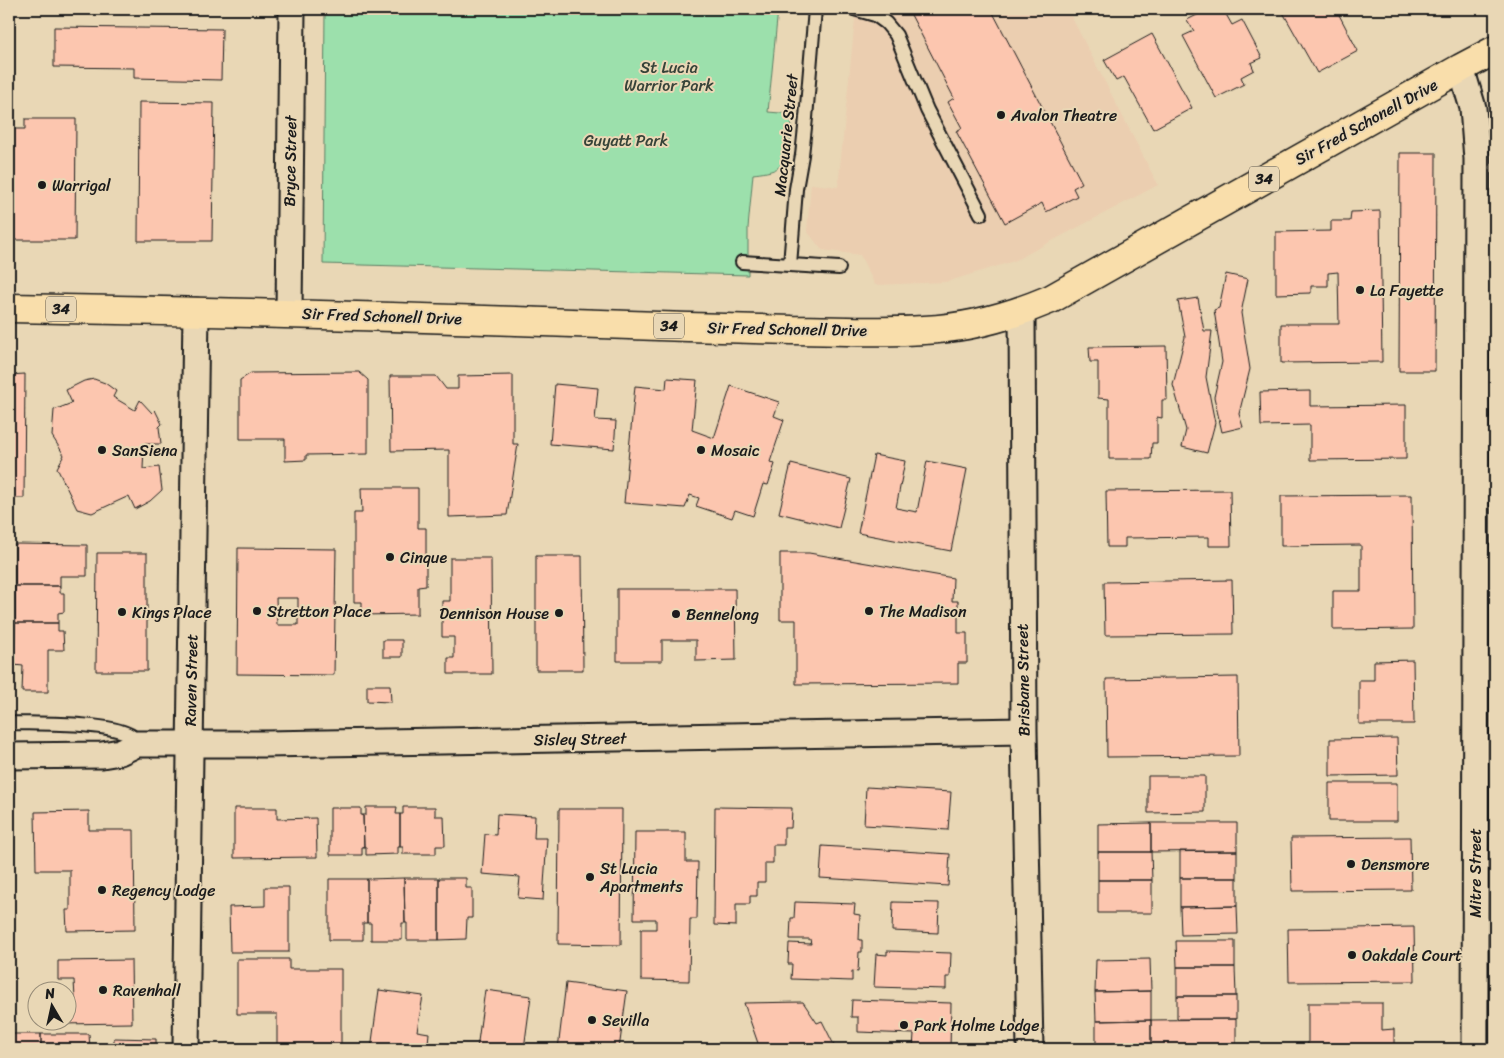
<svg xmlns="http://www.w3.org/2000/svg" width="1504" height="1058" viewBox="0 0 1504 1058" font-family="Sriracha,sans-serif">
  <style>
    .built { fill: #ebceb0 }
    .green { fill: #9ce0ac; stroke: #5c7e64 }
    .building { fill: #fcc6af; stroke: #1c1c1c; fill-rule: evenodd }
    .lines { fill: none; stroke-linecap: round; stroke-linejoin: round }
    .lane-casing { stroke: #1c1c1c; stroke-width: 16 }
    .street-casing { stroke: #1c1c1c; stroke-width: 29 }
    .primary-casing { stroke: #1c1c1c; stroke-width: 31 }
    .lane { stroke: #e9d7b5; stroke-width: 12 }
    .street { stroke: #e9d7b5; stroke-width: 25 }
    .primary { stroke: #f9deab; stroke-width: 28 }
    .poi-dot { fill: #1c1c1c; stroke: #e9d7b5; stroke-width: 2 }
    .labels { text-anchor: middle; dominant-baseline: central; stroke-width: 4; stroke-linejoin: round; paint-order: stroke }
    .shield { fill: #e9d7b5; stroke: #5a544a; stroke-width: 1 }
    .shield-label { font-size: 15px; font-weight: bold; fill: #1c1c1c }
    .park-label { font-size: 16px; fill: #364339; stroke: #e9d7b5 }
    .poi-label { font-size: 16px; fill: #1c1c1c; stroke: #e9d7b5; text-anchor: start }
    .street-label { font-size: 16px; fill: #1c1c1c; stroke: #e9d7b5 }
  </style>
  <rect width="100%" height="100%" fill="#e9d7b5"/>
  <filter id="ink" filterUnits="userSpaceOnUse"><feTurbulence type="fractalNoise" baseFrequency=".02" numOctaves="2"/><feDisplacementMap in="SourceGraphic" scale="10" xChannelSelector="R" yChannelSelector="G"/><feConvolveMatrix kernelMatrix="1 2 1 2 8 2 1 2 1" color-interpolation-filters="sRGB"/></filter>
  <g filter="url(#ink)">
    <path class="built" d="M856,9H1079L1070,14L1158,185L1014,261L946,282L875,285L860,255L822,250L807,231L811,184L838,187Z"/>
    <path class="green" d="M325,9H778L768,112L792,114C791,129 792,156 779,167C773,172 761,173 753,174L748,228V275L323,264Z"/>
    <path class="building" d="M908,9H991L1082,183L1073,188L1077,196L1046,212L1042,203L1005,223L956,131L962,128L948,102L954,98Z
      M1209,9H1223L1232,25L1242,20L1262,58L1251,63L1254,70L1241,77L1244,84L1216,98L1183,36L1194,31L1187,20Z
      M1281,9H1336L1358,51L1317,73Z
      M54,27L222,29L221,80L134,78V68L54,67Z
      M1152,34L1192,108L1153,129L1124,77L1116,81L1104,60Z
      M139,102L214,103L212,241H138Z
      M25,119H76L75,240H9V129H25Z
      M1400,153H1436L1435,371H1399Z
      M1380,211L1382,362L1281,363V324H1339L1338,272L1328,273V286H1311V293L1276,294V232L1331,231V221H1350L1351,212Z
      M1226,274L1248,279L1241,313L1250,369L1239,414L1243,427L1222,432L1214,397L1222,362L1214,310L1219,308Z
      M1198,298L1204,331H1212L1206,377L1215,423L1207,453L1182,447L1186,430L1173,385L1185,337L1178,301Z
      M1166,346L1167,400H1162V418L1157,417V443H1152L1151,459H1109V399L1098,398V362H1090L1089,347Z
      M359,372L368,380V454L306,455V460L285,461V439H240V380L251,373Z
      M25,374L24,498H9V375Z
      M513,375V444H518L507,515L449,517V450L391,451L390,376H436L446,389H458V376Z
      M667,378L697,380L692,430L714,438L731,386L779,402L774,416L784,420L770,462L775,464L768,485L763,484L753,516L735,510L732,518L696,506L699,498L690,495L685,508L624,503L635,386L666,389Z
      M94,379L105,383L116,391L113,397L135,410L140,400L152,413L155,410L162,424L159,427L161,444H144L143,469L159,467L162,490L150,501L135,509L129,496L92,513L77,509L57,468L64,455L52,436L54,410L72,403L66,390L84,381Z
      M555,384L598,388L595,420L616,421L614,449L550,444Z
      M1310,391V406L1406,405V459L1310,460V425L1261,426L1260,392Z
      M874,455L905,461L896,508L917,512L927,461L967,469L951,551L858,533Z
      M791,464L851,479L839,528L779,513Z
      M361,488H418V528H426V586L418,587V614L362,615V602H354V513H362Z
      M1230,490L1231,546H1209V537L1125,538V547H1107L1106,491Z
      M1412,495L1413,629L1333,630V591H1361V545L1281,546V496Z
      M15,544L87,545V576H60V586H15Z
      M238,548L336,549L334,675L237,674ZM276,598H298V625H277Z
      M97,553H147V671H96Z
      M780,553H809L953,578L952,601H958V633H967V663H958V683L796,684V620H780Z
      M536,556H582L583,670H536Z
      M450,558H491L492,674H448V658H454V637H442V601H450Z
      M1232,580L1233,634L1105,635L1104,582Z
      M15,586H60V593H64V612L58,613V623H15Z
      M617,589H735L736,660L696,661V640H662V661H617Z
      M15,623H58V631H63L64,650H48V692H22L23,666L14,665Z
      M383,640H402V657H383Z
      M1413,660L1414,724H1359V680H1374V661Z
      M1238,677L1239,756L1107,757L1106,679Z
      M367,685H390L391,702L367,701Z
      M1397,738L1398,775L1330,776V739Z
      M1148,776H1205V812L1148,813Z
      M1329,783H1397V821H1329Z
      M866,787L951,792L948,830L864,825Z
      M366,807H397L396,814H400V847H398V854L366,855V847H364L363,815H366Z
      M403,807H435V816H444L445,846H436V854H403V847H400V814H403Z
      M715,807L792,808L791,828H784V845H773V863H765V882H757V896H750V904H736V926L714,925Z
      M234,808H277V819L316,818L317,857L234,858Z
      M330,808H361V815H363L364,847H362V855H330Z
      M559,809H622L621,945L558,944Z
      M89,811V830H134L135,930L67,931L66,910H70V870H36L35,812Z
      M497,814L535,816L534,838H547L543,900L518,898L520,877L482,874L485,834L496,835Z
      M1151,823V852H1098V824Z
      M1151,823H1237V851L1151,852Z
      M9,831H12V890H9Z
      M635,832H686V862H698L697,919H690L689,981L641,980V929H656V919H634Z
      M1410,837L1411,890L1292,891L1291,838Z
      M822,846L950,854L948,886L820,878Z
      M1180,851H1237V878H1180Z
      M1098,852H1151L1152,880H1098Z
      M404,878H439V940H407V923H405Z
      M404,878L405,923H402V940H371V923H367V879Z
      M439,878H466V888H472V918H467L466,939L439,940Z
      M1180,878H1237V906L1180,907Z
      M329,879H367V923H363V940H329Z
      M1098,880H1152V913H1098Z
      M265,887H289V952H230L229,907L265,906Z
      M795,902L855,904L854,914L860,915L859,940H862V952H859L858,972L852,971V981L791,979L792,964H788L789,943L811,944L810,939H790L791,918H794Z
      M893,902L939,903L938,933L892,931Z
      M1237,906L1238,934L1181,935L1180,907Z
      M1414,927L1415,981L1289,982L1288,929Z
      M1176,941H1235V967H1177Z
      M887,951L951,953L950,977H946V989L874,987L876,954L887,955Z
      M237,959H289V969H341V1049H277V1014H237Z
      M1150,959L1151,991L1095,992L1096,960Z
      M131,960L132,1023L59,1024V1020H68V999H75L74,980H58V961Z
      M1177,967H1235L1236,996H1177Z
      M566,983L627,991L619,1049H558Z
      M379,990L423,996L417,1031L429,1033L428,1043L437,1045V1049H371Z
      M485,990L531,996L524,1049H477Z
      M1151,991V1020L1096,1021L1095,992Z
      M1177,996H1236V1019H1177Z
      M852,1000L951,1003L950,1049H913L914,1034L858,1032V1017H851Z
      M803,1002L817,1023L822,1021L836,1049H760L744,1003Z
      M1308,1003H1382V1030L1394,1029V1048L1308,1049Z
      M1236,1019V1046L1151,1047V1020Z
      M1151,1020V1047L1096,1048V1021Z
      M9,1034H41V1049H9Z
      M41,1034H89L90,1049H41Z
      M114,1038L156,1039V1049H114Z"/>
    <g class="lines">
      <defs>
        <path id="lane" d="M854,9L875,15L886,23L896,35L927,110L981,214
          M742,262L839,268
          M790,265L796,189L802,155L806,118L815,9
          M9,723C38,724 107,722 130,735C134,737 135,741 137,744"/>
        <path id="street" d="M1461,68L1473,108L1477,159L1475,1049
          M1022,311L1024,731L1030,1049
          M289,313L292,9
          M9,756L102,755L120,752L137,744H265L1024,731
          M186,1049L196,311"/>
        <path id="primary" d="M9,308C196,311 384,316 572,323C645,326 719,328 792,330C836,330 880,333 924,330C968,328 1011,316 1051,299L1461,68L1495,50"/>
      </defs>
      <use href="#lane" class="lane-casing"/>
      <use href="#street" class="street-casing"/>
      <use href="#primary" class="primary-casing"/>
      <use href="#lane" class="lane"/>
      <use href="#street" class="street"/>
      <use href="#primary" class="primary"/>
    </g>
  </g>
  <g class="poi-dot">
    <circle cx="1001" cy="115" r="5"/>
    <circle cx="42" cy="185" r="5"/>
    <circle cx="1360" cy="290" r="5"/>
    <circle cx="102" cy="450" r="5"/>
    <circle cx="701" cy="450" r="5"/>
    <circle cx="390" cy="557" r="5"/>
    <circle cx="257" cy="611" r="5"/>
    <circle cx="869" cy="611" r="5"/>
    <circle cx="122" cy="612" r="5"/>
    <circle cx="559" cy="613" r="5"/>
    <circle cx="676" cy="614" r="5"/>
    <circle cx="1351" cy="864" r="5"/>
    <circle cx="590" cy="877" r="5"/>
    <circle cx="102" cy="890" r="5"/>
    <circle cx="1352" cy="955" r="5"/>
    <circle cx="103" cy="990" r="5"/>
    <circle cx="592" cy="1020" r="5"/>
    <circle cx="904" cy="1025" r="5"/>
  </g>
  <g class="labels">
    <g class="shield">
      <rect x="1249" y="166.5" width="30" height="25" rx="4"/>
      <rect x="46" y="296.5" width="30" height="25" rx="4"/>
      <rect x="654" y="313.5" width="30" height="25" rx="4"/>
    </g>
    <g class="shield-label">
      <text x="1264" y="179">34</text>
      <text x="61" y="309">34</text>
      <text x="669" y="326">34</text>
    </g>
    <g class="park-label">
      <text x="669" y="67">St Lucia<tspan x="669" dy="18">Warrior Park</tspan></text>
      <text x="626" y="140">Guyatt Park</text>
    </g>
    <g class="poi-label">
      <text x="1011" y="115">Avalon Theatre</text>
      <text x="52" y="185">Warrigal</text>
      <text x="1370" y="290">La Fayette</text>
      <text x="112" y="450">SanSiena</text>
      <text x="711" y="450">Mosaic</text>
      <text x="400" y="557">Cinque</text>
      <text x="267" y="611">Stretton Place</text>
      <text x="879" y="611">The Madison</text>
      <text x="132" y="612">Kings Place</text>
      <text x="549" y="613" text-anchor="end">Dennison House</text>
      <text x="686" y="614">Bennelong</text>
      <text x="1361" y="864">Densmore</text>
      <text x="600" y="868">St Lucia<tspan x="600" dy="18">Apartments</tspan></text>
      <text x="112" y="890">Regency Lodge</text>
      <text x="1362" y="955">Oakdale Court</text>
      <text x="113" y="990">Ravenhall</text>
      <text x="602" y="1020">Sevilla</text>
      <text x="914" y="1025">Park Holme Lodge</text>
    </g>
    <g class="street-label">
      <text transform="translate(1366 122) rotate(-29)">Sir Fred Schonell Drive</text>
      <text transform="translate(786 135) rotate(-84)">Macquarie Street</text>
      <text transform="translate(290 161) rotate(-89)">Bryce Street</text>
      <text transform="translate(382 316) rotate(2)">Sir Fred Schonell Drive</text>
      <text transform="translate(787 329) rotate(1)">Sir Fred Schonell Drive</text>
      <text transform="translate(191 680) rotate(-89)">Raven Street</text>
      <text transform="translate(1023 680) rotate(-91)">Brisbane Street</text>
      <text transform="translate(580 739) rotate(-1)">Sisley Street</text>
      <text transform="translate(1475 873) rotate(-90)">Mitre Street</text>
    </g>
  </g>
  <rect width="1504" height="1058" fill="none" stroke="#e9d7b5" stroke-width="30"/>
  <rect x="15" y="15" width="1474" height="1028" fill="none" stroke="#1c1c1c" stroke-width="2" filter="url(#ink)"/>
  <g transform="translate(52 1006) rotate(351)"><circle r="24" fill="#e9d7b5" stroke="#978c78"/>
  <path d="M0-4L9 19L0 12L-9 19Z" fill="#1c1c1c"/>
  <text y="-8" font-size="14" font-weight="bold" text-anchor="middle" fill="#1c1c1c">N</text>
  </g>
</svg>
